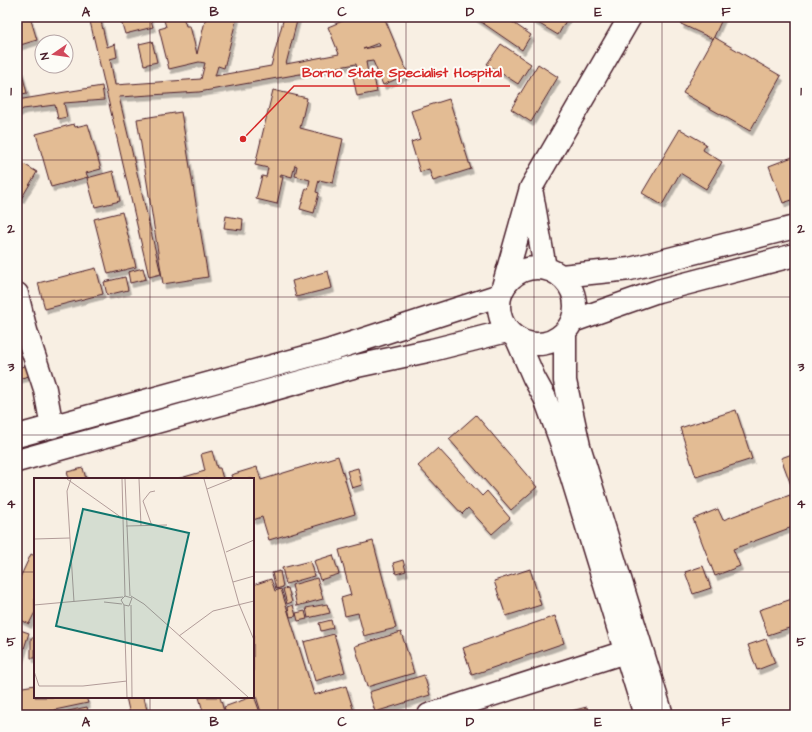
<svg xmlns="http://www.w3.org/2000/svg" width="812" height="732" viewBox="0 0 812 732" font-family="'Architects Daughter',sans-serif">
  <style>
    .building { fill: #e3bc94; stroke: #4a1f2b; fill-rule: evenodd; filter: url(#shadow) }
    .lines { fill: none; stroke-linecap: round; stroke-linejoin: round }
    .minor-casing { stroke: #4a1f2b; stroke-width: 25 }
    .major-casing { stroke: #4a1f2b; stroke-width: 25 }
    .minor { stroke: #fdfcf7; stroke-width: 22 }
    .major { stroke: #fdfcf7; stroke-width: 22 }
    .grid { fill: none; stroke: #4a1f2b; stroke-width: 1; stroke-opacity: 0.55 }
    .inset-road { fill: none; stroke: #b29c99; stroke-width: 1 }
    .view { fill: #0f766e; fill-opacity: 0.15; stroke: #0f766e; stroke-width: 2 }
    .inset-edge { fill: none; stroke: #4a1f2b; stroke-width: 2 }
    .leader { fill: none; stroke: #d62828; stroke-width: 1.5 }
    .callout-dot { fill: #d62828; stroke: #fdfcf7; stroke-width: 1.5 }
    .callout-label { font-size: 14px; text-anchor: middle; font-weight: bold; fill: #d62828; stroke: #fdfcf7; stroke-width: 4; stroke-linejoin: round; paint-order: stroke }
    .neatline { fill: none; stroke: #4a1f2b; stroke-width: 1.5 }
    .grid-label { font-size: 13px; text-anchor: middle; font-weight: bold; fill: #4a1f2b }
  </style>
  <defs>
    <filter id="shadow"><feDropShadow dx="2.5" dy="4.5" stdDeviation="0" flood-color="#0004"/></filter>
  </defs>
  <rect width="100%" height="100%" fill="#f8efe3"/>
  <filter id="ink" filterUnits="userSpaceOnUse"><feTurbulence type="fractalNoise" baseFrequency=".025" numOctaves="2"/><feDisplacementMap in="SourceGraphic" scale="8" xChannelSelector="R" yChannelSelector="G"/><feConvolveMatrix kernelMatrix="1 2 1 2 8 2 1 2 1" color-interpolation-filters="sRGB"/></filter>
  <g filter="url(#ink)">
    <path class="building" d="M17,17H30L37,40L17,46Z
      M89,17H100L107,47L115,44L117,57L110,59L115,85L201,79L205,63L199,62L169,69L159,29L166,27L163,17H183L186,26H190L197,54L206,17H237L224,68L218,66L215,76L271,66L284,17H298L286,64L339,54L328,27L352,17H384L408,74L383,85L373,61L366,62L368,73L373,72L377,92L357,96L353,77L358,75L356,64L199,92L119,97L161,274L149,277ZM379,43L380,46L363,49Z
      M120,17H150L153,27L125,34Z
      M474,17H505L531,35L522,50Z
      M528,17H568L558,35Z
      M684,17H723L713,39L681,24Z
      M714,37L781,76L750,131L683,93Z
      M152,41L157,62L144,65L139,44Z
      M501,44L531,64L518,84L487,64Z
      M17,54L27,93L17,95Z
      M538,64L558,77L531,122L511,109Z
      M102,86L104,100L64,103L67,117L58,119L55,105L23,109L17,113V100Z
      M273,90L307,98L300,128L343,139L333,183L319,180L316,192L319,193L314,213L300,209L306,188L308,189L310,180L295,176L297,166L295,165L292,177L281,174L280,177H283L277,204L256,199L262,176L266,177L268,168L255,165Z
      M449,99L471,169L433,181L429,169L420,172L411,142L420,139L411,111Z
      M181,112L208,277L163,284L137,119Z
      M74,124L75,127L88,124L101,169L86,173L88,177L51,187L36,134Z
      M680,129L706,144L703,150L722,162L706,189L680,173L662,205L642,193Z
      M795,156V199L783,203L769,166Z
      M17,160L37,172L21,199L17,197Z
      M113,171L120,201L95,207L87,178Z
      M122,212L136,267L108,274L94,219Z
      M226,216L243,219L242,230L224,228Z
      M96,268L103,294L45,309L38,283Z
      M143,268L146,279L130,283L128,272Z
      M328,271L332,288L296,297L292,281Z
      M125,277L128,290L107,295L104,282Z
      M35,363L38,374L17,379V368Z
      M736,410L752,459L696,477L680,428Z
      M476,415L537,487L511,510L449,439Z
      M438,448L482,496L487,491L510,518L492,534L468,508L462,514L418,466Z
      M212,451L217,468H220L223,479H177L205,471L201,454Z
      M795,453V496L781,458Z
      M338,456L355,514L269,540L262,517L253,520V479H232L231,475L257,467L261,480Z
      M83,468L86,479H69L67,472Z
      M358,468L362,485L352,488L347,471Z
      M790,495L795,508V526L733,549L740,566L715,576L693,519L718,509L723,520Z
      M373,541L396,628L364,636L358,613L345,616L341,598L351,595L339,550Z
      M31,554L35,556V612L29,624L17,618V584Z
      M333,555L339,574L320,580L314,561Z
      M403,560L406,571L396,574L393,563Z
      M310,561L314,576L286,584L282,568Z
      M703,566L711,588L693,594L685,572Z
      M530,569L541,605L506,616L494,581Z
      M280,571L283,587L276,589L272,573Z
      M317,578L323,599L297,606L292,585Z
      M271,579L275,591L281,589L314,695L346,686L355,715H262L253,687V585Z
      M288,588L292,602L287,604L283,589Z
      M795,598V626L768,635L759,610Z
      M327,604L330,613L308,618L306,608Z
      M293,605L296,616L290,617L288,607Z
      M305,611L307,619L298,621L296,613Z
      M555,616L564,643L472,675L463,648Z
      M331,620L333,628L321,631L319,623Z
      M17,629L29,633L19,664H17Z
      M401,632L414,673L367,687L355,646Z
      M334,634L345,672L315,681L304,642Z
      M31,638H35V658H31Z
      M766,639L775,663L757,670L748,645Z
      M424,675L430,695L375,712L369,692Z
      M35,685V697H86L88,703L31,715H17V688Z
      M254,696L261,715H227L224,707Z
      M126,697H144L148,715H130Z
      M199,697H220L225,715H204Z
      M87,707L89,715H49Z
      M587,707L589,715H557L571,711Z"/>
    <g class="lines">
      <defs>
        <path id="minor" d="M17,294L26,331L45,389L52,427
          M429,715L625,652"/>
        <path id="major" d="M532,194L545,268
          M499 306a38 38 0 1 1 76 0a38 38 0 1 1-76 0Z
          M561,276L630,269L795,227
          M503,287L531,188L630,17
          M573,321L658,291L795,255
          M565,333V381L579,446L662,715
          M517,339L534,378L545,398L561,442L645,715
          M17,436L331,350L500,295
          M17,461L357,366L432,350L507,331"/>
      </defs>
      <use href="#minor" class="minor-casing"/>
      <use href="#major" class="major-casing"/>
      <use href="#minor" class="minor"/>
      <use href="#major" class="major"/>
    </g>
  </g>
  <path class="grid" d="M150,17V479M278,17V715M406,17V715M534,17V715M662,17V715M17,160H795M17,297H795M17,435H795M17,572H35M253,572H795M150,697V715"/>
  <g transform="translate(34 478)">
    <rect width="220" height="220" fill="#f8efe3"/>
    <path class="inset-road" d="M33,1L88,40M37,1L33,13L40,124M88,1L91,118L87,122L90,127L95,128L98,120L91,118M91,1L96,118M105,1L107,48M170,1L205,126L220,162M173,11L198,1M92,48L133,47M118,48L109,23L116,14L121,13M0,61L36,60M192,74L220,62M199,104L220,98M97,118L110,126L214,219M70,124L88,126M0,127L89,119M90,127L93,219M97,127L98,219M145,158L179,133L220,123M0,193L5,208H49L93,203"/>
    <path class="view" d="M49,31L155,55L128,173L22,148Z"/>
    <rect width="220" height="220" class="inset-edge"/>
  </g>
  <path class="leader" d="M243 139L294 86H510"/>
  <circle class="callout-dot" cx="243" cy="139" r="4"/>
  <g class="callout-label">
    <text x="402" y="77">Borno State Specialist Hospital</text>
  </g>
  <rect width="812" height="732" fill="none" stroke="#fdfcf7" stroke-width="44"/>
  <g transform="translate(54 54) rotate(257)"><circle r="19" fill="#fdfcf7" stroke="#b5a4a5"/>
  <path d="M0-3L7 15L0 10L-7 15Z" fill="#d1495b"/>
  <text y="-6" font-size="11" font-weight="bold" text-anchor="middle" fill="#4a1f2b">N</text>
  </g>
  <rect x="22" y="22" width="768" height="688" class="neatline"/>
  <g class="grid-label">
    <text x="86" y="16">A</text>
    <text x="214" y="16">B</text>
    <text x="342" y="16">C</text>
    <text x="470" y="16">D</text>
    <text x="598" y="16">E</text>
    <text x="726" y="16">F</text>
    <text x="11" y="95">1</text>
    <text x="801" y="95">1</text>
    <text x="11" y="233">2</text>
    <text x="801" y="233">2</text>
    <text x="11" y="371">3</text>
    <text x="801" y="371">3</text>
    <text x="11" y="508">4</text>
    <text x="801" y="508">4</text>
    <text x="11" y="646">5</text>
    <text x="801" y="646">5</text>
    <text x="86" y="726">A</text>
    <text x="214" y="726">B</text>
    <text x="342" y="726">C</text>
    <text x="470" y="726">D</text>
    <text x="598" y="726">E</text>
    <text x="726" y="726">F</text>
  </g>
</svg>
